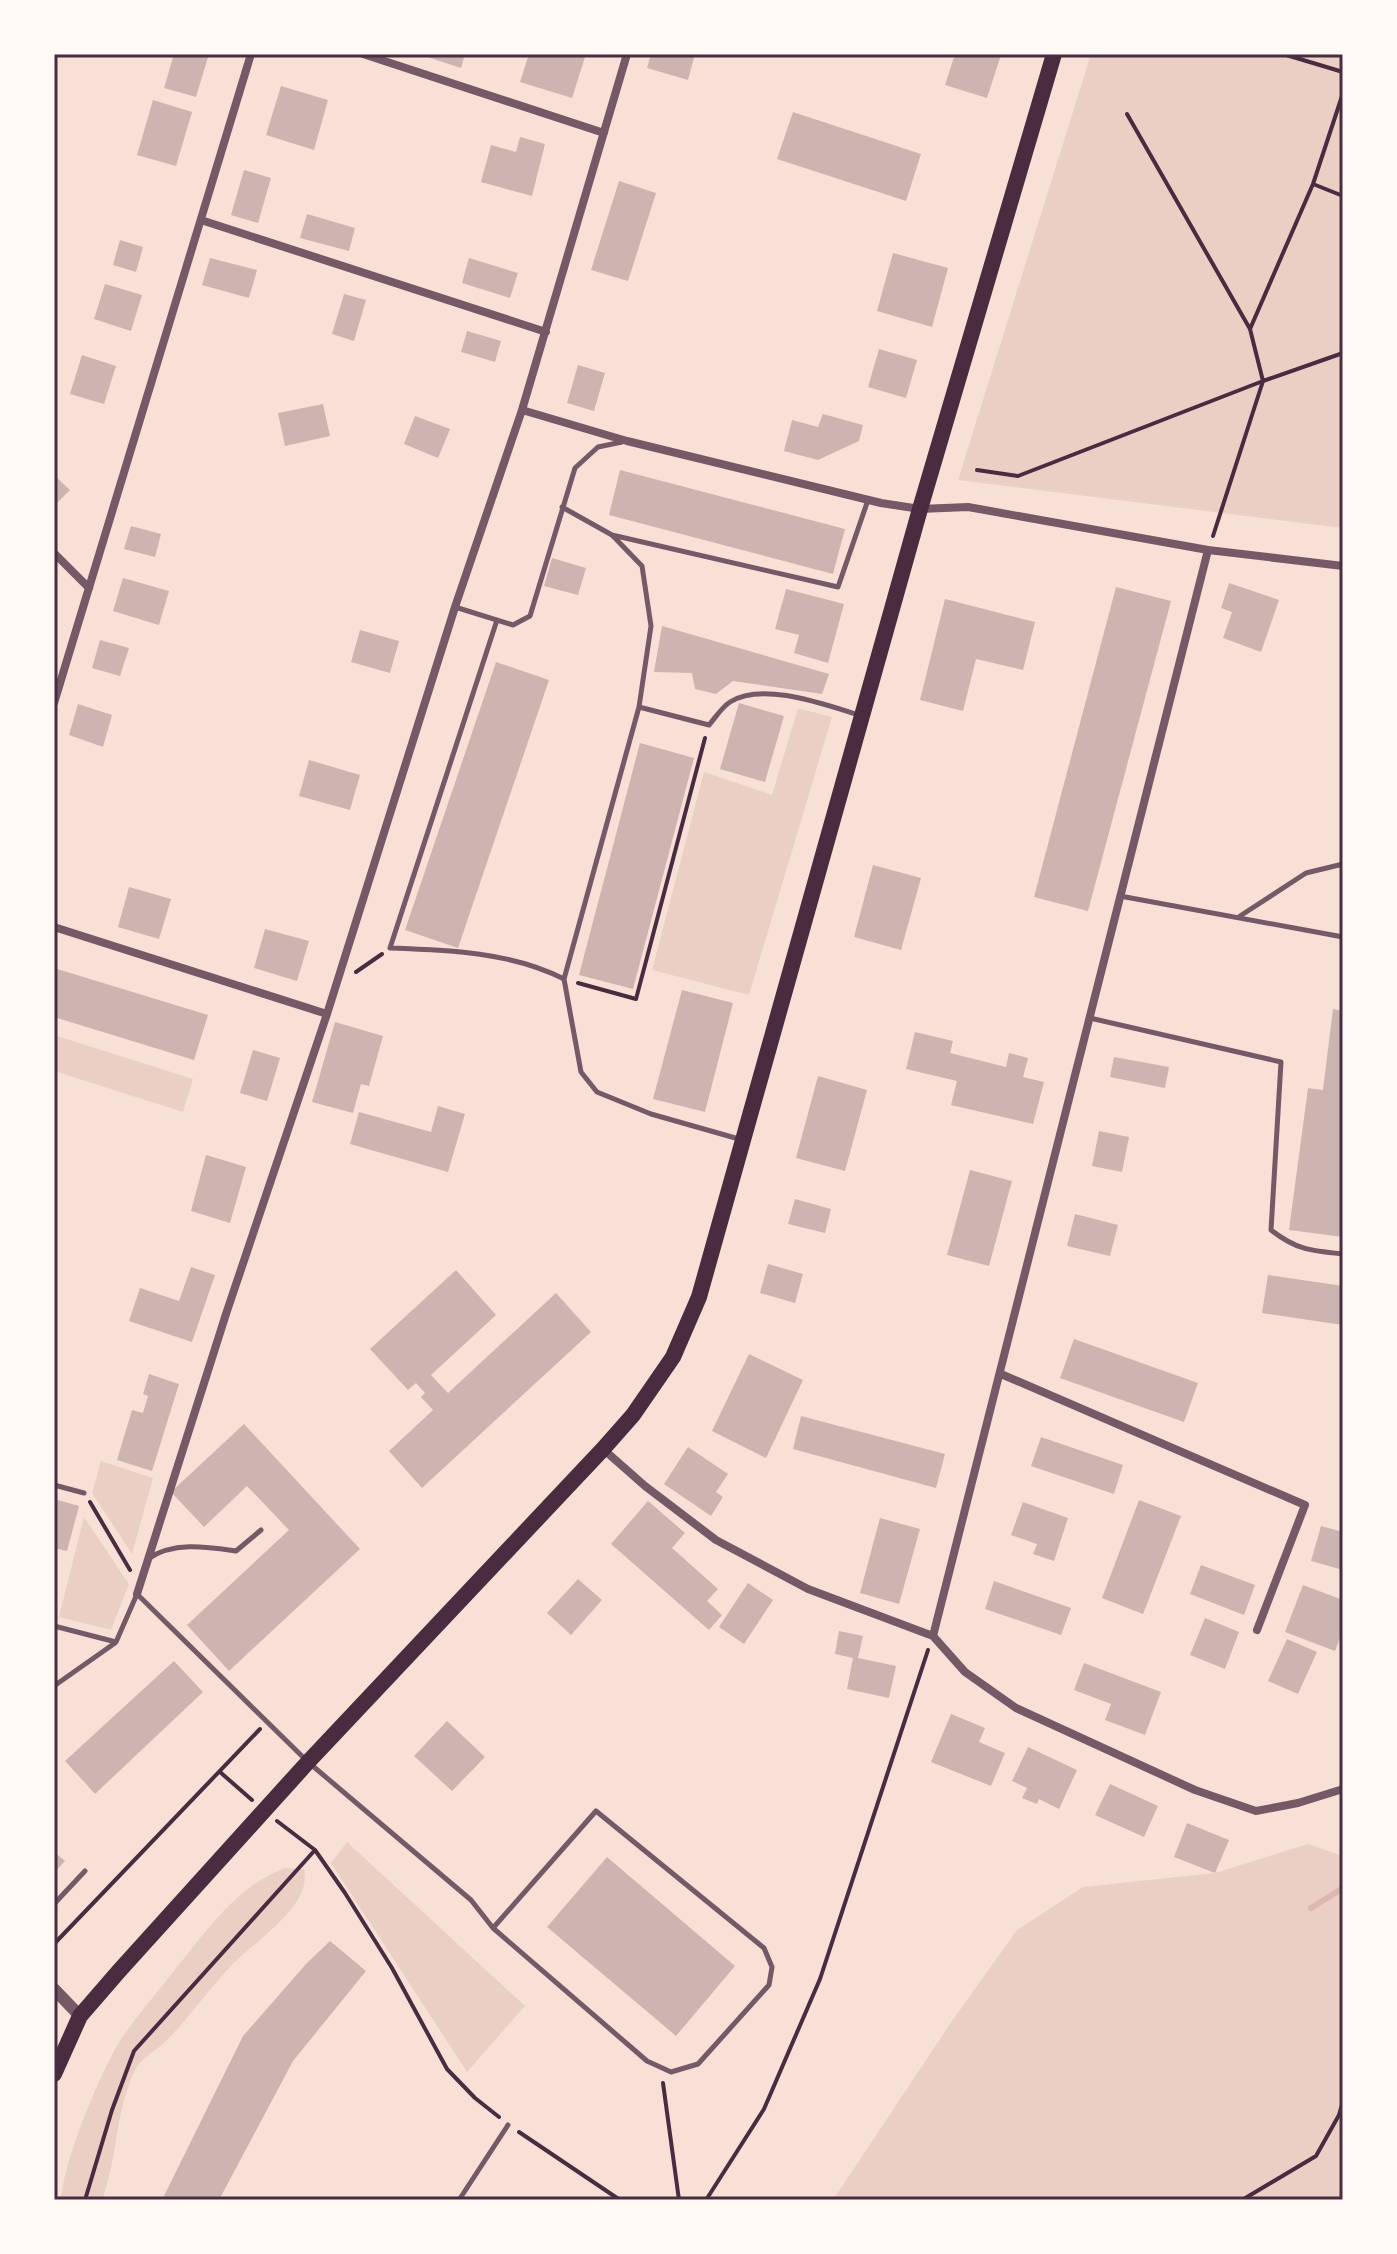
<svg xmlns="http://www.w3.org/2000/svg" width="1397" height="2254" viewBox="0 0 1397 2254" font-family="Lato,sans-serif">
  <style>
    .green { fill: #ebcfc5 }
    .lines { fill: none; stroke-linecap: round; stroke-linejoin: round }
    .stream { stroke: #dcb8b0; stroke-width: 6 }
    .building { fill: #ccb4b1 }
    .path { stroke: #4a2c40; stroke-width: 4 }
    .service { stroke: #755966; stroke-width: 5 }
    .minor { stroke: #755966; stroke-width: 8 }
    .tertiary { stroke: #755966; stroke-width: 12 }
    .primary { stroke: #4a2c40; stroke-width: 16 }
    .neatline { fill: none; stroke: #4a2c40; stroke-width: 3 }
  </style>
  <rect width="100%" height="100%" fill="#f7e1d7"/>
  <path class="green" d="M1091,54H1343V528L958,480Z
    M798,708L832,717L749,995L652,970L704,772L772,795Z
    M54,1035L193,1079L183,1112L54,1071Z
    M101,1461L153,1478L132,1554L92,1493Z
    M84,1517L129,1584L111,1630L59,1617Z
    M347,1842L525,2006L467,2072L331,1863Z
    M1308,1844L1343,1856V2200H833L952,2021L1017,1930L1083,1887L1215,1873Z
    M285,1868L304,1869C313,1906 253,1942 230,1967C208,1990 189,2018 166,2041C157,2050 141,2058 135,2070C115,2111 118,2158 102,2200H61C64,2161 93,2091 112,2055C126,2028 147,2005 166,1981C200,1940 233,1887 285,1868Z"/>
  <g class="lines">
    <path class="stream" d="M1311,1908L1343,1888"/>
  </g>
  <path class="building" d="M174,54H209L196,97L164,88Z
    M418,54H465L461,68Z
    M529,54H586L572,98L520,82Z
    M651,54H695L688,80L647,68Z
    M955,54L1001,55L987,98L945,85Z
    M281,86L328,100L314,150L266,135Z
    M153,100L192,112L176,166L137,155Z
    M793,112L921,154L906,201L777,159Z
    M520,137L545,144L532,196L481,182L491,145L516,152Z
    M244,170L271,178L258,223L231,215Z
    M619,181L656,193L628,281L591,270Z
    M307,214L355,228L349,251L300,238Z
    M120,240L143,247L136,272L113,265Z
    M893,253L948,268L932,327L877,311Z
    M210,258L257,270L249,298L202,285Z
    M469,258L518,273L510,298L462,283Z
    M105,284L142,295L131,331L94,319Z
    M344,294L366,300L354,341L332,334Z
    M467,331L501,341L495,362L461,352Z
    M879,349L917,360L906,398L868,387Z
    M82,355L116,366L104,404L70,394Z
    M578,365L605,373L594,411L567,403Z
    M323,404L330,436L285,446L278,413Z
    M823,414L863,425L859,441L818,460L784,451L792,420L818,427Z
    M415,416L450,429L438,458L404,444Z
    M620,470L845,529L833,574L609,515Z
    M54,475L70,490L54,506Z
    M131,526L161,534L155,557L124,549Z
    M552,558L586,568L578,595L544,586Z
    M123,578L169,591L159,625L113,611Z
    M1229,583L1279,600L1261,652L1223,638L1232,612L1221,608Z
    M1116,587L1171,601L1088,911L1034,897Z
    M786,589L844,604L828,663L794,653L799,635L775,629Z
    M945,599L1035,622L1023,670L976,659L963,711L920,700Z
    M662,626L829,674L822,694L733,681L716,694L695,689L692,673L654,672Z
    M360,630L399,641L390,673L351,662Z
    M100,640L129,648L120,676L92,668Z
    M496,662L549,680L458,948L405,930Z
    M739,703L784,716L765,782L720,769Z
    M78,704L112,715L103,747L69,735Z
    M640,743L694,758L633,989L579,975Z
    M309,760L360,775L350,810L299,796Z
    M873,865L921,878L901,950L854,937Z
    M129,887L171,899L159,939L118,927Z
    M265,929L309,941L297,981L254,968Z
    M54,968L208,1015L194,1060L54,1017Z
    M682,990L733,1003L705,1112L653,1099Z
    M1333,1009L1343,1011V1237L1289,1230L1308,1088L1323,1090Z
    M335,1022L383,1036L369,1086L361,1084L353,1113L312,1102Z
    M915,1032L953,1041L950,1053L1006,1067L1009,1053L1028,1058L1023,1077L1044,1082L1033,1124L951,1105L957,1081L906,1069Z
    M253,1050L280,1058L267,1101L240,1093Z
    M1114,1057L1169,1067L1165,1088L1110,1077Z
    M818,1076L867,1090L845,1171L796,1158Z
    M438,1106L465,1114L448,1172L350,1144L359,1112L431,1132Z
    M1099,1131L1129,1137L1122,1172L1092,1166Z
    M206,1155L246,1167L230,1223L191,1211Z
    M970,1170L1012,1181L989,1266L947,1255Z
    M795,1199L831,1209L825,1233L788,1224Z
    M1075,1214L1118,1225L1110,1256L1067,1246Z
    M768,1264L803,1274L795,1303L760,1293Z
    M191,1267L215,1275L192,1342L129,1321L140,1288L179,1301Z
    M456,1270L496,1315L431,1375L448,1393L556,1293L591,1332L422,1488L389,1451L433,1410L421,1397L425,1393L416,1383L408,1390L370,1349Z
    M1268,1275L1343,1286V1325L1262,1313Z
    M1074,1339L1198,1383L1184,1422L1060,1378Z
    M749,1354L803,1380L766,1458L712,1431Z
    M149,1374L179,1384L152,1471L117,1460L132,1410L143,1413L148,1396L143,1394Z
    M801,1416L945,1454L936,1488L793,1449Z
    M244,1424L360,1549L229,1671L187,1625L289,1530L247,1486L204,1527L171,1492Z
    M1041,1437L1123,1465L1114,1494L1031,1466Z
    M688,1447L728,1474L716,1492L723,1497L711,1516L664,1484Z
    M54,1499L79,1506L67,1551L54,1548Z
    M1139,1500L1181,1516L1143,1614L1102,1598Z
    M648,1501L685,1533L672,1548L718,1589L707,1601L722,1615L709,1630L611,1544Z
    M1023,1502L1068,1518L1054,1561L1033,1554L1037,1544L1011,1535Z
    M880,1518L920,1529L899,1604L860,1593Z
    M1321,1526L1343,1532V1570L1311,1561Z
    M1201,1565L1255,1585L1244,1615L1190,1594Z
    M578,1579L602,1600L571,1635L547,1613Z
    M994,1581L1071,1608L1061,1635L985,1609Z
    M748,1583L773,1600L744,1644L719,1627Z
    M1303,1585L1343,1600V1630L1335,1651L1285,1632Z
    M1205,1618L1239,1632L1225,1669L1190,1655Z
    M839,1631L863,1636L858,1658L896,1666L889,1698L847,1689L853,1658L835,1654Z
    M1287,1639L1317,1652L1298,1694L1268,1681Z
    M174,1661L203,1692L95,1794L65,1761Z
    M1084,1663L1161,1692L1145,1735L1105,1720L1111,1704L1074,1690Z
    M951,1714L985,1728L979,1742L1005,1753L991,1786L931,1762Z
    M447,1721L485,1757L452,1791L414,1756Z
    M1028,1747L1077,1770L1059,1809L1039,1799L1037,1804L1022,1798L1027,1788L1012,1781Z
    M1110,1784L1158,1806L1144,1837L1095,1815Z
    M1187,1823L1229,1840L1215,1873L1174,1857Z
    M54,1852L65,1861L54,1873Z
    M607,1857L735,1966L676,2036L547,1927Z
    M330,1941L366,1971L293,2061L219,2200H162L243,2036L306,1964Z"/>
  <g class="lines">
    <path class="path" d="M1283,54L1343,72
      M1127,114L1250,329
      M1313,184L1343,196
      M977,470L1018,476L1263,381L1343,353
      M1213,536L1263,381L1250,329L1313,184L1343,93
      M356,972L382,954
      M578,983L636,999L705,738
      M90,1502L130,1570
      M220,1772L252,1800
      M277,1821L315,1850L345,1893L392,1968L447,2069L475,2098L499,2117
      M54,1944L260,1729
      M663,2083L679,2200
      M519,2132L620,2200
      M85,2200L112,2110L134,2051L315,1850
      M706,2200L764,2109L820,1979L928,1650
      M1242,2200L1316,2156L1339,2115L1343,2101"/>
    <path class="service" d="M562,507L612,535L642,566L651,626L639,707
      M612,535L838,587L868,500
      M455,607L513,625L530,616L575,468L598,447L622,442
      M497,620L390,948C449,950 511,952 564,979L581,1072L597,1092L651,1114L739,1139
      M1120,896L1343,937
      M1240,916L1306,873L1343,864
      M564,979L639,707L709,725C715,718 722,707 730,702C762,681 826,705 859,715
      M1090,1018L1281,1062L1271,1230C1297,1250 1311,1251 1343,1254
      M54,1485L84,1493
      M148,1559C173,1541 208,1547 236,1551L261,1530
      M54,1626L116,1642L137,1594L308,1762L471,1900L493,1928L647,2061L671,2072L698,2064L769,1985L772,1967L764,1948L596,1811L493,1928
      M54,1686L115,1643
      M54,1904L85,1871
      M459,2200L508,2125"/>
    <path class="minor" d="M363,54L604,133
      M201,220L546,332
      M522,410L627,441L881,503L920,509L968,507L1208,550L1343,566
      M54,553L89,588
      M54,703L251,54
      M54,927L327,1014
      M1001,1374L1305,1505L1257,1630
      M603,1449L645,1486L716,1540L808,1589L933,1636L965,1672L1016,1708L1195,1790L1256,1811L1298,1803L1343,1789
      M137,1594L226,1314L327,1014L455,607L522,410L627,54
      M933,1636L1208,550"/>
    <path class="tertiary" d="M54,1989L80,2016"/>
    <path class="primary" d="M54,2074L80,2016L119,1971L308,1762L603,1449L633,1415L673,1357L699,1297L920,509L1054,54"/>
  </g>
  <rect width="1397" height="2254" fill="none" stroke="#fffaf5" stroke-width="112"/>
  <rect x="56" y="56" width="1285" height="2142" class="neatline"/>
</svg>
